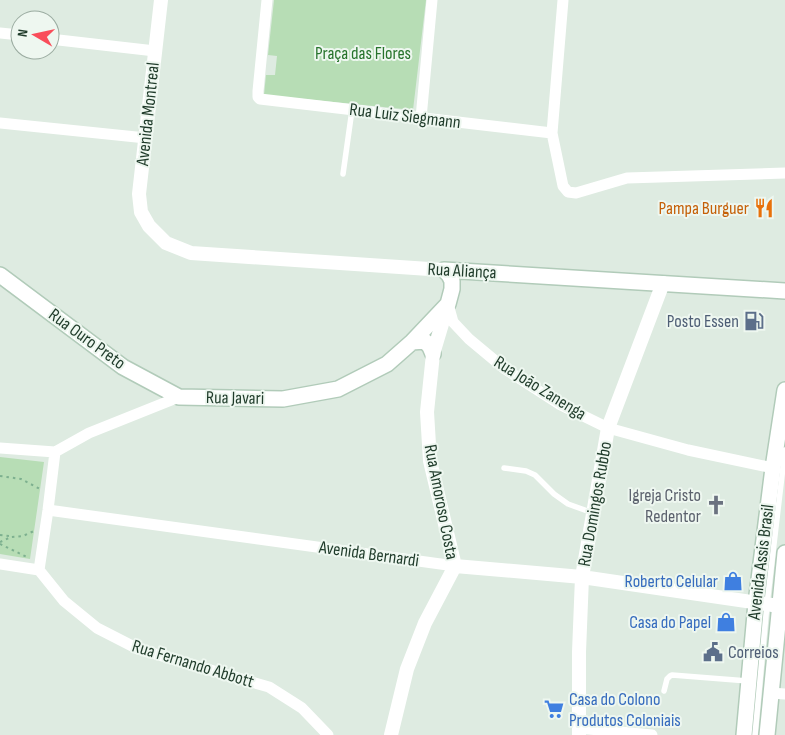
<svg xmlns="http://www.w3.org/2000/svg" width="785" height="735" viewBox="0 0 785 735" font-family="'Sofia Sans Condensed',sans-serif">
  <style>
    .green { fill: #b7ddb5 }
    .lines { fill: none; stroke-linecap: round; stroke-linejoin: round }
    .secondary-casing { stroke: #b1cbb9; stroke-width: 18 }
    .path { stroke: #7db08f; stroke-width: 2; stroke-dasharray: 2.5 4; stroke-linecap: butt }
    .service { stroke: #fff; stroke-width: 5.5 }
    .minor { stroke: #fff; stroke-width: 11 }
    .tertiary { stroke: #fff; stroke-width: 14 }
    .secondary { stroke: #fff; stroke-width: 15 }
    .labels { text-anchor: middle; dominant-baseline: central; stroke-width: 4; stroke-linejoin: round; paint-order: stroke }
    .park-label { font-size: 18px; fill: #27742c; stroke: #eef7f0 }
    .street-label { font-size: 18px; fill: #1f3b2a; stroke: #eef7f0 }
    .food-label { font-size: 18px; fill: #c56008; stroke: #eef7f0; text-anchor: end }
    .service-label { font-size: 18px; fill: #4e5e75; stroke: #eef7f0; text-anchor: end }
    .worship-label { font-size: 18px; fill: #5b616d; stroke: #eef7f0; text-anchor: end }
    .shop-label { font-size: 18px; fill: #366cbe; stroke: #eef7f0; text-anchor: end }
  </style>
  <rect width="100%" height="100%" fill="#deebe1"/>
  <path class="green" d="M274,0H426L413,110L264,95L266,75H275L277,56L268,55Z
    M0,457L44,462L30,559L0,554Z"/>
  <g class="lines">
    <defs>
      <path id="secondary" d="M444,270L785,291
        M0,275L123,367L179,397L283,399L338,389L387,364L412,342L448,304L452,289V281L449,275L444,270
        M412,342L425,341L430,347L433,354
        M744,735L756,603L773,468L785,390
        M767,735L785,553"/>
    </defs>
    <use href="#secondary" class="secondary-casing"/>
    <path class="path" d="M0,476L21,479L40,489
      M0,535L10,536
      M0,542L11,537L23,536L34,531
      M0,544L27,557"/>
    <path class="service" d="M343,174L352,110
      M504,468L526,471L535,475L554,494L568,504L593,513
      M664,691L667,679L670,676L672,675L748,681
      M755,735L767,604L785,450"/>
    <path class="minor" d="M267,0L258,91V97L260,99L552,133
      M563,0L552,133L563,186L568,192L576,193L627,178L785,173
      M0,33L20,35
      M50,39L155,51
      M421,118L432,0
      M0,123L146,138
      M448,304L453,322L469,339L505,369L559,404L608,428L688,450L773,468
      M0,448L55,452L48,510L39,570L0,564
      M55,452L89,433L179,397
      M48,510L455,566
      M39,570L64,601L97,628L138,649L269,687L302,708L328,735
      M771,693L785,694
      M578,728L652,735"/>
    <path class="tertiary" d="M161,0L139,194L141,212L149,226L166,243L191,253L444,270
      M455,566L582,577L779,606
      M391,735L407,669L425,623L455,566L430,461L427,412L433,354L448,304
      M579,735V652L582,577L608,428L663,283"/>
    <use href="#secondary" class="secondary"/>
  </g>
  <defs>
    <symbol id="restaurant-bare" viewBox="-9 -9 18 18"><path d="M-5-6h1v4h1v-4h1v4h1v-4h1v5L-1.5 .5V6h-2V.5L-5-1ZM5-6V6H3V1.5H1.5Q1.5-4 5-6Z" fill="#e8710a" stroke="#eef7f0" stroke-width="2.5" paint-order="stroke"/></symbol>
    <symbol id="fuel-bare" viewBox="-9 -9 18 18"><path d="M-5.5-6h7V0h2V4h1.3V-2.5L3-4.5l.8-.8L6-3V5H2.5V1h-1V6h-7ZM-4.2-4.7v3.2H.2V-4.7Z" fill="#5c6f8a" stroke="#eef7f0" stroke-width="2.5" paint-order="stroke"/></symbol>
    <symbol id="church-bare" viewBox="-9 -9 18 18"><path d="M-1.2-6h2.4v3.5h3.3v2.4h-3.3V6h-2.4V-.1h-3.3v-2.4h3.3Z" fill="#6b7280" stroke="#eef7f0" stroke-width="2.5" paint-order="stroke"/></symbol>
    <symbol id="shop-bare" viewBox="-9 -9 18 18"><path d="M-5-2.5h2.3a2.7 3.5 0 0 1 5.4 0H5L5.5 6h-11ZM-1.5-2.5h3a1.5 2.3 0 0 0-3 0Z" fill="#3f7fe0" stroke="#eef7f0" stroke-width="2.5" paint-order="stroke"/></symbol>
    <symbol id="civic-bare" viewBox="-9 -9 18 18"><path d="M-.6-6.5H3V-4.5H.6V-3L4-1V1h2V6H-6V1h2V-1L-.6-3ZM-1.2 2.5V6h2.4V2.5Z" fill="#5c6f8a" stroke="#eef7f0" stroke-width="2.5" paint-order="stroke"/></symbol>
    <symbol id="supermarket-bare" viewBox="-9 -9 18 18"><path d="M-6-5.5h2.5l.6 2H6L4.5 2H-2.5L-4.4-4H-6ZM-1.5 3.2a1.3 1.3 0 1 0 .1 0ZM3 3.2a1.3 1.3 0 1 0 .1 0Z" fill="#3f7fe0" stroke="#eef7f0" stroke-width="2.5" paint-order="stroke"/></symbol>
  </defs>
  <g fill-rule="evenodd">
    <use href="#restaurant-bare" x="750" y="194" width="28" height="28"/>
    <use href="#fuel-bare" x="740" y="307" width="28" height="28"/>
    <use href="#church-bare" x="702" y="491" width="28" height="28"/>
    <use href="#shop-bare" x="719" y="567" width="28" height="28"/>
    <use href="#shop-bare" x="712" y="608" width="28" height="28"/>
    <use href="#civic-bare" x="699" y="638" width="28" height="28"/>
    <use href="#supermarket-bare" x="540" y="695" width="28" height="28"/>
  </g>
  <g class="labels">
    <g class="park-label">
      <text x="363" y="53">Praça das Flores</text>
    </g>
    <g class="street-label">
      <text transform="translate(148 114) rotate(-84)">Avenida Montreal</text>
      <text transform="translate(405 116) rotate(7)">Rua Luiz Siegmann</text>
      <text transform="translate(462 271) rotate(3)">Rua Aliança</text>
      <text transform="translate(87 339) rotate(36)">Rua Ouro Preto</text>
      <text transform="translate(540 388) rotate(32)">Rua João Zanenga</text>
      <text transform="translate(235 398) rotate(1)">Rua Javari</text>
      <text transform="translate(441 502) rotate(79)">Rua Amoroso Costa</text>
      <text transform="translate(595 504) rotate(-80)">Rua Domingos Rubbo</text>
      <text transform="translate(369 554) rotate(8)">Avenida Bernardi</text>
      <text transform="translate(761 562) rotate(-83)">Avenida Assis Brasil</text>
      <text transform="translate(193 664) rotate(17)">Rua Fernando Abbott</text>
    </g>
    <g class="food-label">
      <text x="749" y="208">Pampa Burguer</text>
    </g>
    <g class="service-label">
      <text x="739" y="321">Posto Essen</text>
      <text x="728" y="652" text-anchor="start">Correios</text>
    </g>
    <g class="worship-label">
      <text x="701" y="495">Igreja Cristo<tspan x="701" dy="21">Redentor</tspan></text>
    </g>
    <g class="shop-label">
      <text x="718" y="581">Roberto Celular</text>
      <text x="711" y="622">Casa do Papel</text>
      <text x="569" y="699" text-anchor="start">Casa do Colono<tspan x="569" dy="21">Produtos Coloniais</tspan></text>
    </g>
  </g>
  <g transform="translate(35 35) rotate(279)"><circle r="24" fill="#eef7f0" stroke="#9baca1"/>
  <path d="M0-4L9 19L0 12L-9 19Z" fill="#f94d5a"/>
  <text y="-8" font-size="14" font-weight="bold" text-anchor="middle" fill="#1f3b2a">N</text>
  </g>
</svg>
